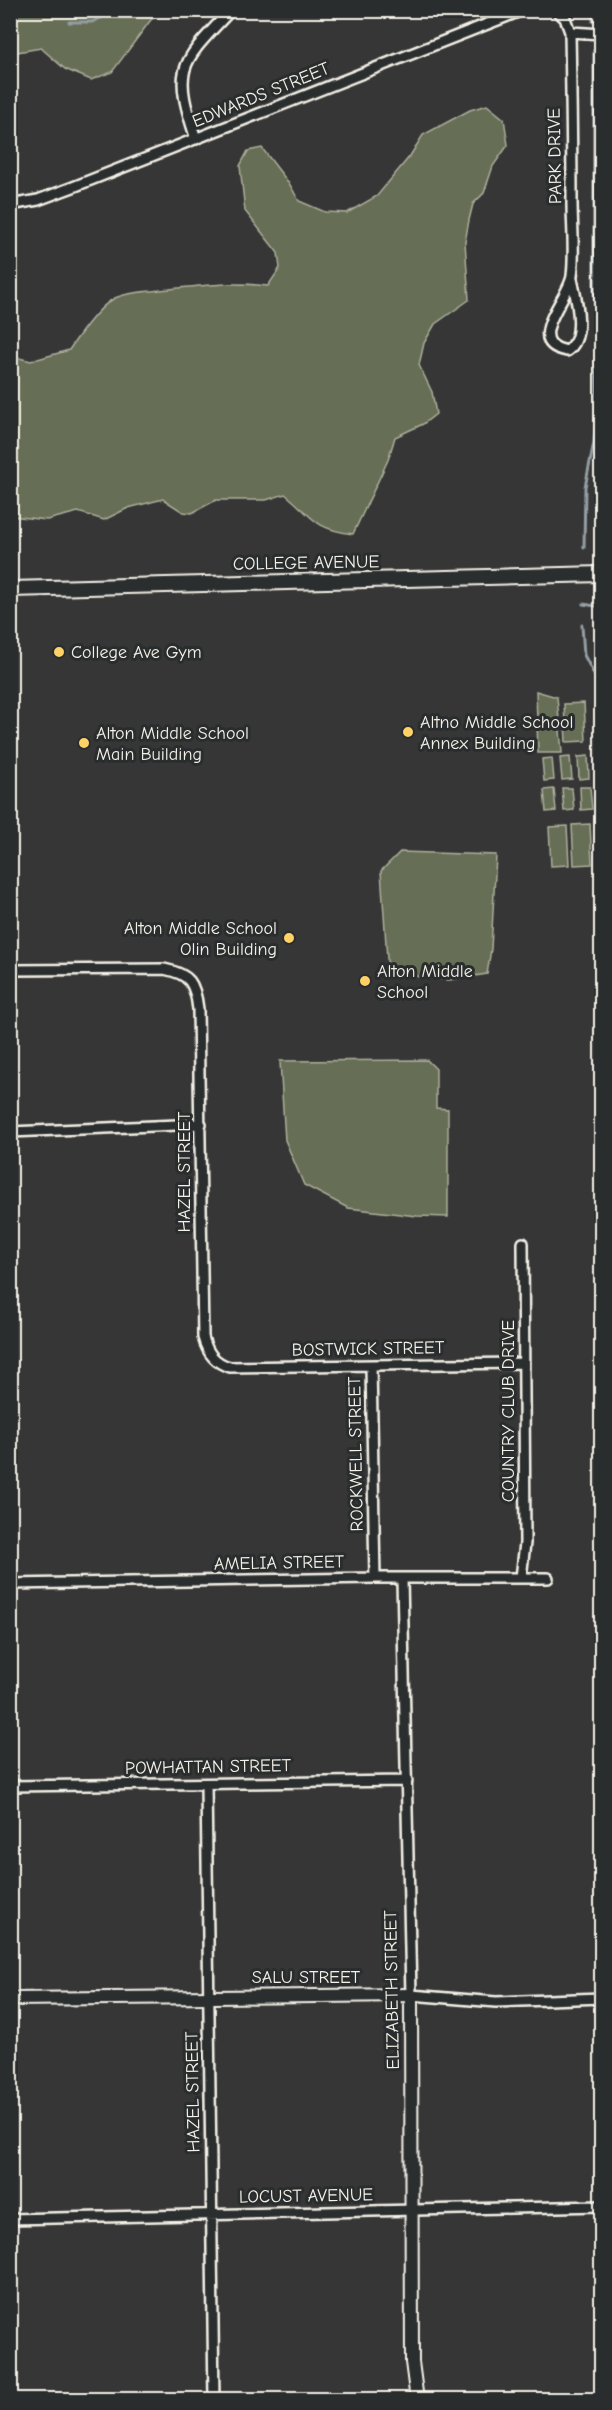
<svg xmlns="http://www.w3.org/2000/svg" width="612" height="2410" viewBox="0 0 612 2410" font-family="'Comic Neue',sans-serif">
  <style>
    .green { fill: #666e54; stroke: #adb09e; stroke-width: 1.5 }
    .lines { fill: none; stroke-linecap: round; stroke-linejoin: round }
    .stream { stroke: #949ea4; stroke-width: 3 }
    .minor-casing { stroke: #f4f1e8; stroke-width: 14 }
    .tertiary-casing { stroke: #f4f1e8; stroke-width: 16 }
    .secondary-casing { stroke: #f4f1e8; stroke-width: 18 }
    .minor { stroke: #2a2d2e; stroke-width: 9 }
    .tertiary { stroke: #2a2d2e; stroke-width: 12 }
    .secondary { stroke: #2a2d2e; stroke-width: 14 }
    .poi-dot { fill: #ffd166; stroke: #2a2d2e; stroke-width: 2 }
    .labels { text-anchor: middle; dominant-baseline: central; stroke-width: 6; stroke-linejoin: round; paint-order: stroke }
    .street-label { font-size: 18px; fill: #f4f1e8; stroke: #2a2d2e }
    .poi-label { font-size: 18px; fill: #f4f1e8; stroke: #2a2d2e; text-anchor: start }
  </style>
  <rect width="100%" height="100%" fill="#373636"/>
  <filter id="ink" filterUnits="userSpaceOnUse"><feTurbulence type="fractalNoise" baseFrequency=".0167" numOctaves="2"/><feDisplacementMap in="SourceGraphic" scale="12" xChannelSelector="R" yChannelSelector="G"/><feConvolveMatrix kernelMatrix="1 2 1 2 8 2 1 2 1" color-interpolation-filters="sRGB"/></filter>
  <g filter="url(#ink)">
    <path class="green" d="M12,11V10L160,11L150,21L112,72L91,80L65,69L41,48L11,53Z
      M487,105L504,119L508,145L493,166L484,193L473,204L469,220L465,242L469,300L435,324L424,343L419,365L432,392L436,414L423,424L395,437L388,460L353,534C311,528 314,517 285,494L266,500H216L192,513L183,512L163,499L128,508L104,520L78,512L47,520L11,516V356L31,361L69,350C79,335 99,306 115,298C128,292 147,292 161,290C200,286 229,281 268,286L280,268L278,253L245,211L240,166L248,151L262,148L290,185L299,201L325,212L347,213L377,196L410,156L423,135L470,110Z
      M536,691L557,697L562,753H538Z
      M584,703L586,741L566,742L564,704Z
      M588,756L589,778L579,779L578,757Z
      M570,757L572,779L562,780L560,758Z
      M552,758L554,780L544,781L542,759Z
      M580,787H590L592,809L581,810Z
      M572,788L574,810L564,811L562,788Z
      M554,789L556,811L546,812L544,790Z
      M590,824L592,864L574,865L572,825Z
      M567,826L569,865L551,866L549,827Z
      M400,852L496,855L491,949L487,974L449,980L388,973L381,871Z
      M427,1060L436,1069V1108L448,1109V1217L417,1216L348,1208L304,1185L285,1140L280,1061Z"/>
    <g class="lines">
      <path class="stream" d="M592,10L593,22
        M69,22H92L118,10
        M584,548L585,487L594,442L597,398L594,283V50
        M583,604L602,607
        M582,625L584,655L602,690"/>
      <defs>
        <path id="minor" d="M556,10L565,18L570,32C571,89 572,146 572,202C572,226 575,252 572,276C569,298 522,343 567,351C587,338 576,298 572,279
          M570,32L602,34
          M196,139C172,67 180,64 231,10
          M10,205L38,200L73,187L523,10
          M10,970L164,969C190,974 195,983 198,1009L203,1337C207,1352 214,1363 230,1367L524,1363
          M10,1132L201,1124
          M371,1366L375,1578
          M521,1578L525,1543L523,1243
          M402,1579L411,1995L496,2002L602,1998
          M10,1584L375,1578H548
          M206,1784L214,2400
          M10,1786L407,1781
          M10,2219L602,2206"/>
        <path id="tertiary" d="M10,1999L411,1995L412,2362L417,2400"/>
        <path id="secondary" d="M10,589L602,574"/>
      </defs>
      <use href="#minor" class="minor-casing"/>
      <use href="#tertiary" class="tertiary-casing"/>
      <use href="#secondary" class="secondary-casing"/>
      <use href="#minor" class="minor"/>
      <use href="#tertiary" class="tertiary"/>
      <use href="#secondary" class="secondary"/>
    </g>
  </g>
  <g class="poi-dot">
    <circle cx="59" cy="652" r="6"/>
    <circle cx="408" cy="732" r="6"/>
    <circle cx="84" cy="743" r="6"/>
    <circle cx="289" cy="938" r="6"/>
    <circle cx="365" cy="981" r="6"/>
  </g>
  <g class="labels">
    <g class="street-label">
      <text transform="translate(261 95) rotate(-22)">EDWARDS STREET</text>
      <text transform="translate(555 156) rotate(-91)">PARK DRIVE</text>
      <text transform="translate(306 563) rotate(-1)">COLLEGE AVENUE</text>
      <text transform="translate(184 1172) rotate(-90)">HAZEL STREET</text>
      <text transform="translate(368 1349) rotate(-1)">BOSTWICK STREET</text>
      <text transform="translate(508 1411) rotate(-90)">COUNTRY CLUB DRIVE</text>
      <text transform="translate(356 1454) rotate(-91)">ROCKWELL STREET</text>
      <text transform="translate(279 1563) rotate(-1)">AMELIA STREET</text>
      <text transform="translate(208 1767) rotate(-1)">POWHATTAN STREET</text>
      <text x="306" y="1977">SALU STREET</text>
      <text transform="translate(392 1990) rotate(-91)">ELIZABETH STREET</text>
      <text transform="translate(193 2092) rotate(-91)">HAZEL STREET</text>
      <text transform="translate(306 2196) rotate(-1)">LOCUST AVENUE</text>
    </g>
    <g class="poi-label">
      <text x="71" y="652">College Ave Gym</text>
      <text x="420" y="722">Altno Middle School<tspan x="420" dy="21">Annex Building</tspan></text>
      <text x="96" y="733">Alton Middle School<tspan x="96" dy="21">Main Building</tspan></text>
      <text x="277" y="928" text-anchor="end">Alton Middle School<tspan x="277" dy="21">Olin Building</tspan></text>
      <text x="377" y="971">Alton Middle<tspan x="377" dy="21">School</tspan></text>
    </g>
  </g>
  <rect width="612" height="2410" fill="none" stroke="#2a2d2e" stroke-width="36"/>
  <rect x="18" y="18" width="576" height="2374" fill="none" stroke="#f4f1e8" stroke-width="2" filter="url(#ink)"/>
</svg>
